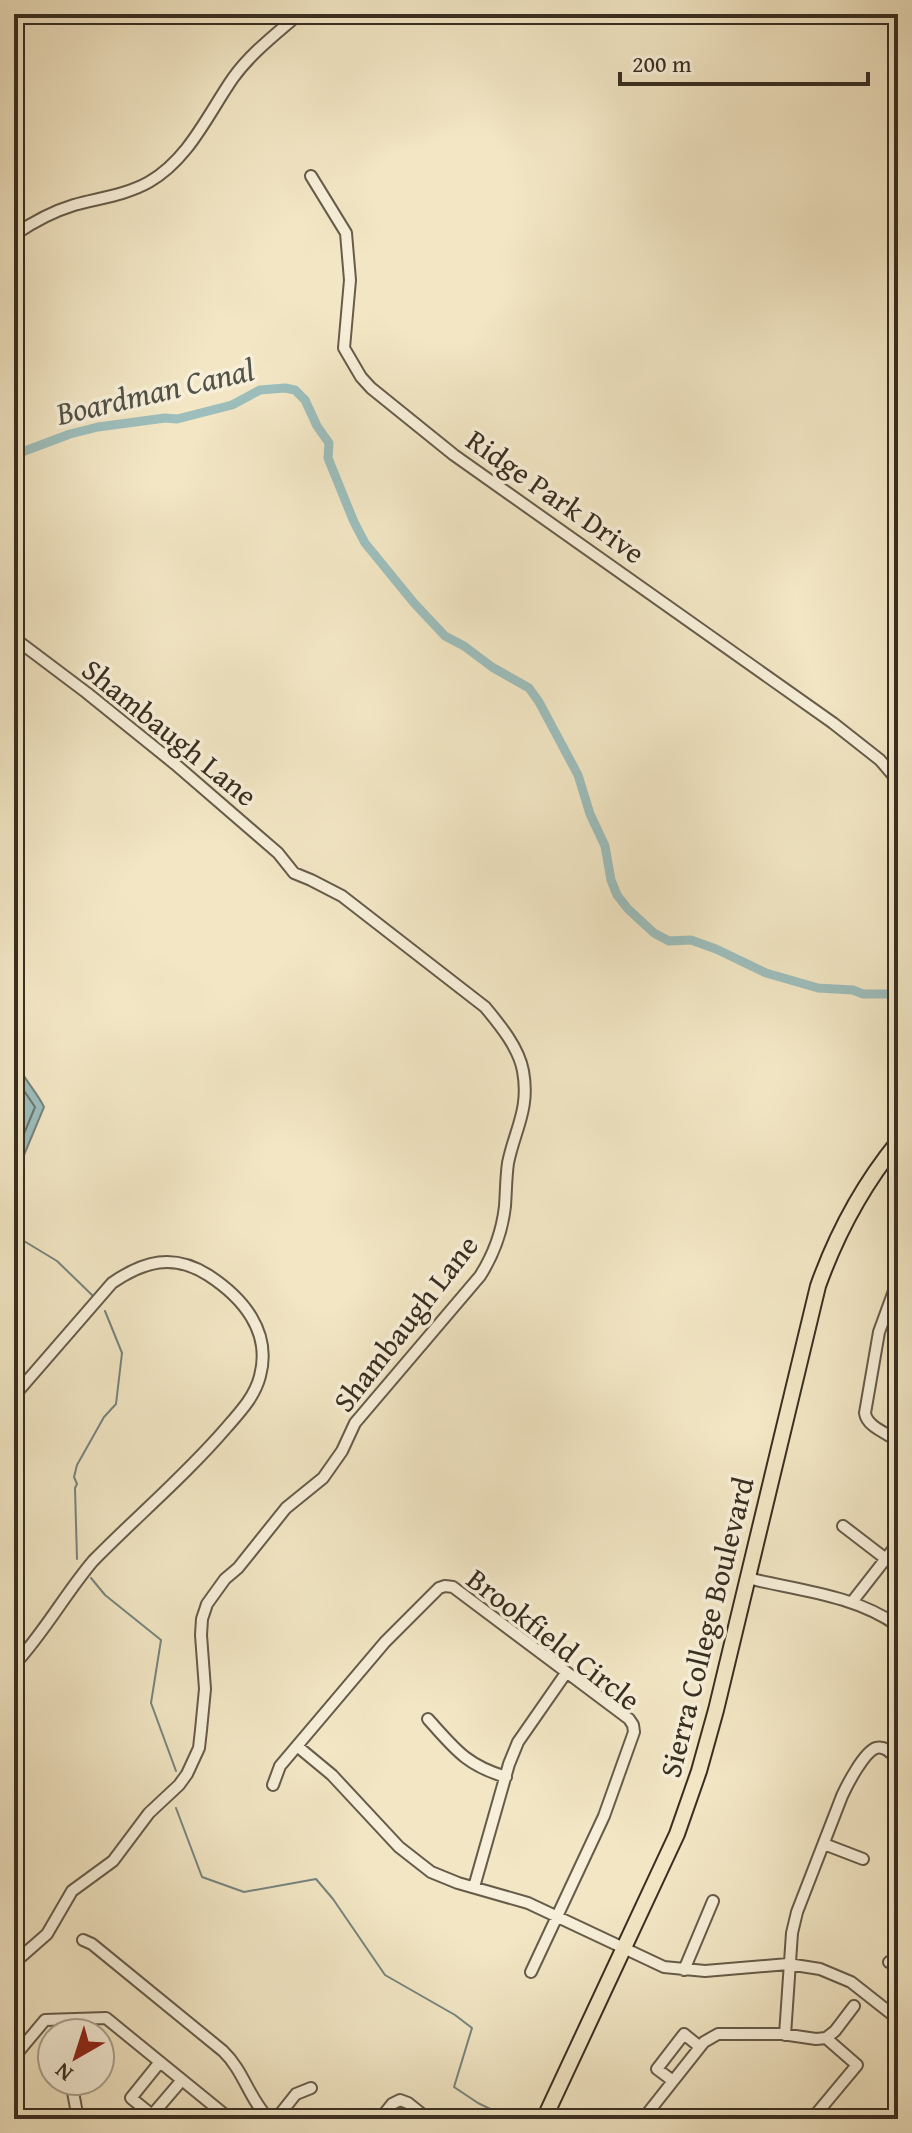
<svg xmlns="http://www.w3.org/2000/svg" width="912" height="2133" viewBox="0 0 912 2133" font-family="'Gentium Book Plus',serif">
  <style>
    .water { fill: #9dbebc; stroke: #75847e; stroke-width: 2 }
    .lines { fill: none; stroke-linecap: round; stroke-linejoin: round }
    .shore { stroke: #6a766e; stroke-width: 2 }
    .stream { stroke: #75847e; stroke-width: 2 }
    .canal { stroke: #9dbebc; stroke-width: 9 }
    .minor-casing { stroke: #665c4a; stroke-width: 14 }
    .major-casing { stroke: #382e21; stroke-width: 18 }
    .minor { stroke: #f7efd9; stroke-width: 10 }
    .major { stroke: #f2e6c4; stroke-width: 14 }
    .labels { text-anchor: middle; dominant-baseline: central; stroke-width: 7; stroke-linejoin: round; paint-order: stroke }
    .street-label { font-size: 30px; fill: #382e21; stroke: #f7efd9 }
    .water-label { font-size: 32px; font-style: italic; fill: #515248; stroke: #f7efd9 }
  </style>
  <rect width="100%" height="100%" fill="#f2e6c4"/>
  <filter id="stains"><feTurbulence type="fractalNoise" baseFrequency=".0025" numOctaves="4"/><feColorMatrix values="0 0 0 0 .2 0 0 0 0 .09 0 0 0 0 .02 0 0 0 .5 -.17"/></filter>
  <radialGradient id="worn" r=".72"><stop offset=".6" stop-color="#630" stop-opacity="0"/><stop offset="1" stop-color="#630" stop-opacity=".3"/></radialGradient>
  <path class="water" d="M17,1064C24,1079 38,1094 44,1107L14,1179V1078Z"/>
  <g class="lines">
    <path class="shore" d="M14,1076L35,1107L14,1158"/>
    <path class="stream" d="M14,1235L57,1261L92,1295
      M77,1559L75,1488L77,1484L74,1477L77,1465L104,1417L116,1404L122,1353L105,1311
      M91,1578L105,1595L161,1640L151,1703L176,1771
      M176,1808L202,1877L244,1892L316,1879L333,1899L385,1975L455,2015L472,2028L454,2087L478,2103L511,2119"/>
    <path class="canal" d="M14,455L70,434L98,427L165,418L177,419L232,405L260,390L285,388L295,390L305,400L317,426L329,443L328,458L354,522L365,543L414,603L445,636L464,646L492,667L529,688L539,702L578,775L590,814L605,846L611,880L617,895L628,909L654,933L669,941L691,940L716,949L766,973L818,988L853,990L863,994H898"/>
    <defs>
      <path id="minor" d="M311,176L346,233L350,280L344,348L361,377L371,388L454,455L833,723L880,760L898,781
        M14,235C33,222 51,212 74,205C99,198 126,195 149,182C189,159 208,114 233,78C251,53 276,34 299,14
        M14,638L87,693L175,764L278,853L294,873L311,880L342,896L485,1007C500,1025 519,1048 523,1071C530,1109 515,1129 508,1163C506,1177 506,1192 505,1206C502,1233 494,1254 480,1276L355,1423L342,1451L323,1478L286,1508L238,1568L225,1579L207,1604L202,1619L201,1635L205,1689L201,1730L199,1748L187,1774L179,1785L149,1813L113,1861L72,1891L47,1934L14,1963
        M898,1280L879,1332L865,1413C867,1427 887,1433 898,1441
        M14,1396L112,1283C144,1261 173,1253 208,1275C242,1297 272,1331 260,1376C255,1396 241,1411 227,1427C186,1475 137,1516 93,1561C65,1594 44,1633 14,1665
        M843,1526L886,1559
        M747,1578C797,1590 855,1595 898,1626
        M852,1602L898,1543
        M428,1719C455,1749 466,1765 506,1777
        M297,1746L332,1775L399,1847L431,1872L458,1883L528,1903L664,1967L705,1971L788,1964L820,1969L851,1982L898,2019
        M273,1785L280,1766L385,1642L439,1588L445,1586L453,1587L629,1719L633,1725L634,1732L604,1816L531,1972
        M824,1844L863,1859
        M474,1887L509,1764L518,1742L566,1673
        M83,1940L92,1944L223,2051C244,2071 249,2099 269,2119
        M889,1962L898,1957
        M684,1970L713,1901
        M785,2035L792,1933L797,1912L842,1796C847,1785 864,1752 876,1748C885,1745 892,1754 898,1760
        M14,2057L45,2020L106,2018L230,2119
        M160,2062L131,2098L152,2115L182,2080
        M71,2081L78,2119
        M673,2081L657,2069L684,2034L700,2047
        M276,2119L296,2094L311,2088
        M380,2119L392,2104L400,2100L408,2103L428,2119
        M643,2119L704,2042L718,2034H782L816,2039L826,2038L835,2031L854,2006
        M812,2119L857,2065L826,2038
        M897,2119L898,2118"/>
      <path id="major" d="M544,2119L677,1834L699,1771L716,1710L818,1286C837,1233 862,1186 898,1142"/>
    </defs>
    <use href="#minor" class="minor-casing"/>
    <use href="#major" class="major-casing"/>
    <use href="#minor" class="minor"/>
    <use href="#major" class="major"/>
  </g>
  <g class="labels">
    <g class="street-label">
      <text transform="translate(556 496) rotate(35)">Ridge Park Drive</text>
      <text transform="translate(170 732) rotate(39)">Shambaugh Lane</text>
      <text transform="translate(405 1323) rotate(-52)">Shambaugh Lane</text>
      <text transform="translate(706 1627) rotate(-76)">Sierra College Boulevard</text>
      <text transform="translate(554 1639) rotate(38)">Brookfield Circle</text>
    </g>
    <g class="water-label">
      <text transform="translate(155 391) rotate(-13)">Boardman Canal</text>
    </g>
  </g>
  <rect width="912" height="2133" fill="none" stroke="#f2e6c4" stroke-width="48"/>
  <rect x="16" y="16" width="880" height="2101" fill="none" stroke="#382e21" stroke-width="4"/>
  <rect x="24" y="24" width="864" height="2085" fill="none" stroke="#382e21" stroke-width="2"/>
  <g transform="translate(76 2057) rotate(219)"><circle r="38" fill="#f7efd9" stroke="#aba28f" stroke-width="2"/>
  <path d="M0-6L14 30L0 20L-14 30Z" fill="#8f2418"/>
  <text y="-12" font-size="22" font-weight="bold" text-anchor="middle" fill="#382e21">N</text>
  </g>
  <path d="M620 72v12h248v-12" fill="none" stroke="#382e21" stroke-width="4"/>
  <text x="632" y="72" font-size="24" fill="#382e21" stroke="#f7efd9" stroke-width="6" paint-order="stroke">200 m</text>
  <rect width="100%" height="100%" filter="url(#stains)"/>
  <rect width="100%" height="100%" fill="url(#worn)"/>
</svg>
